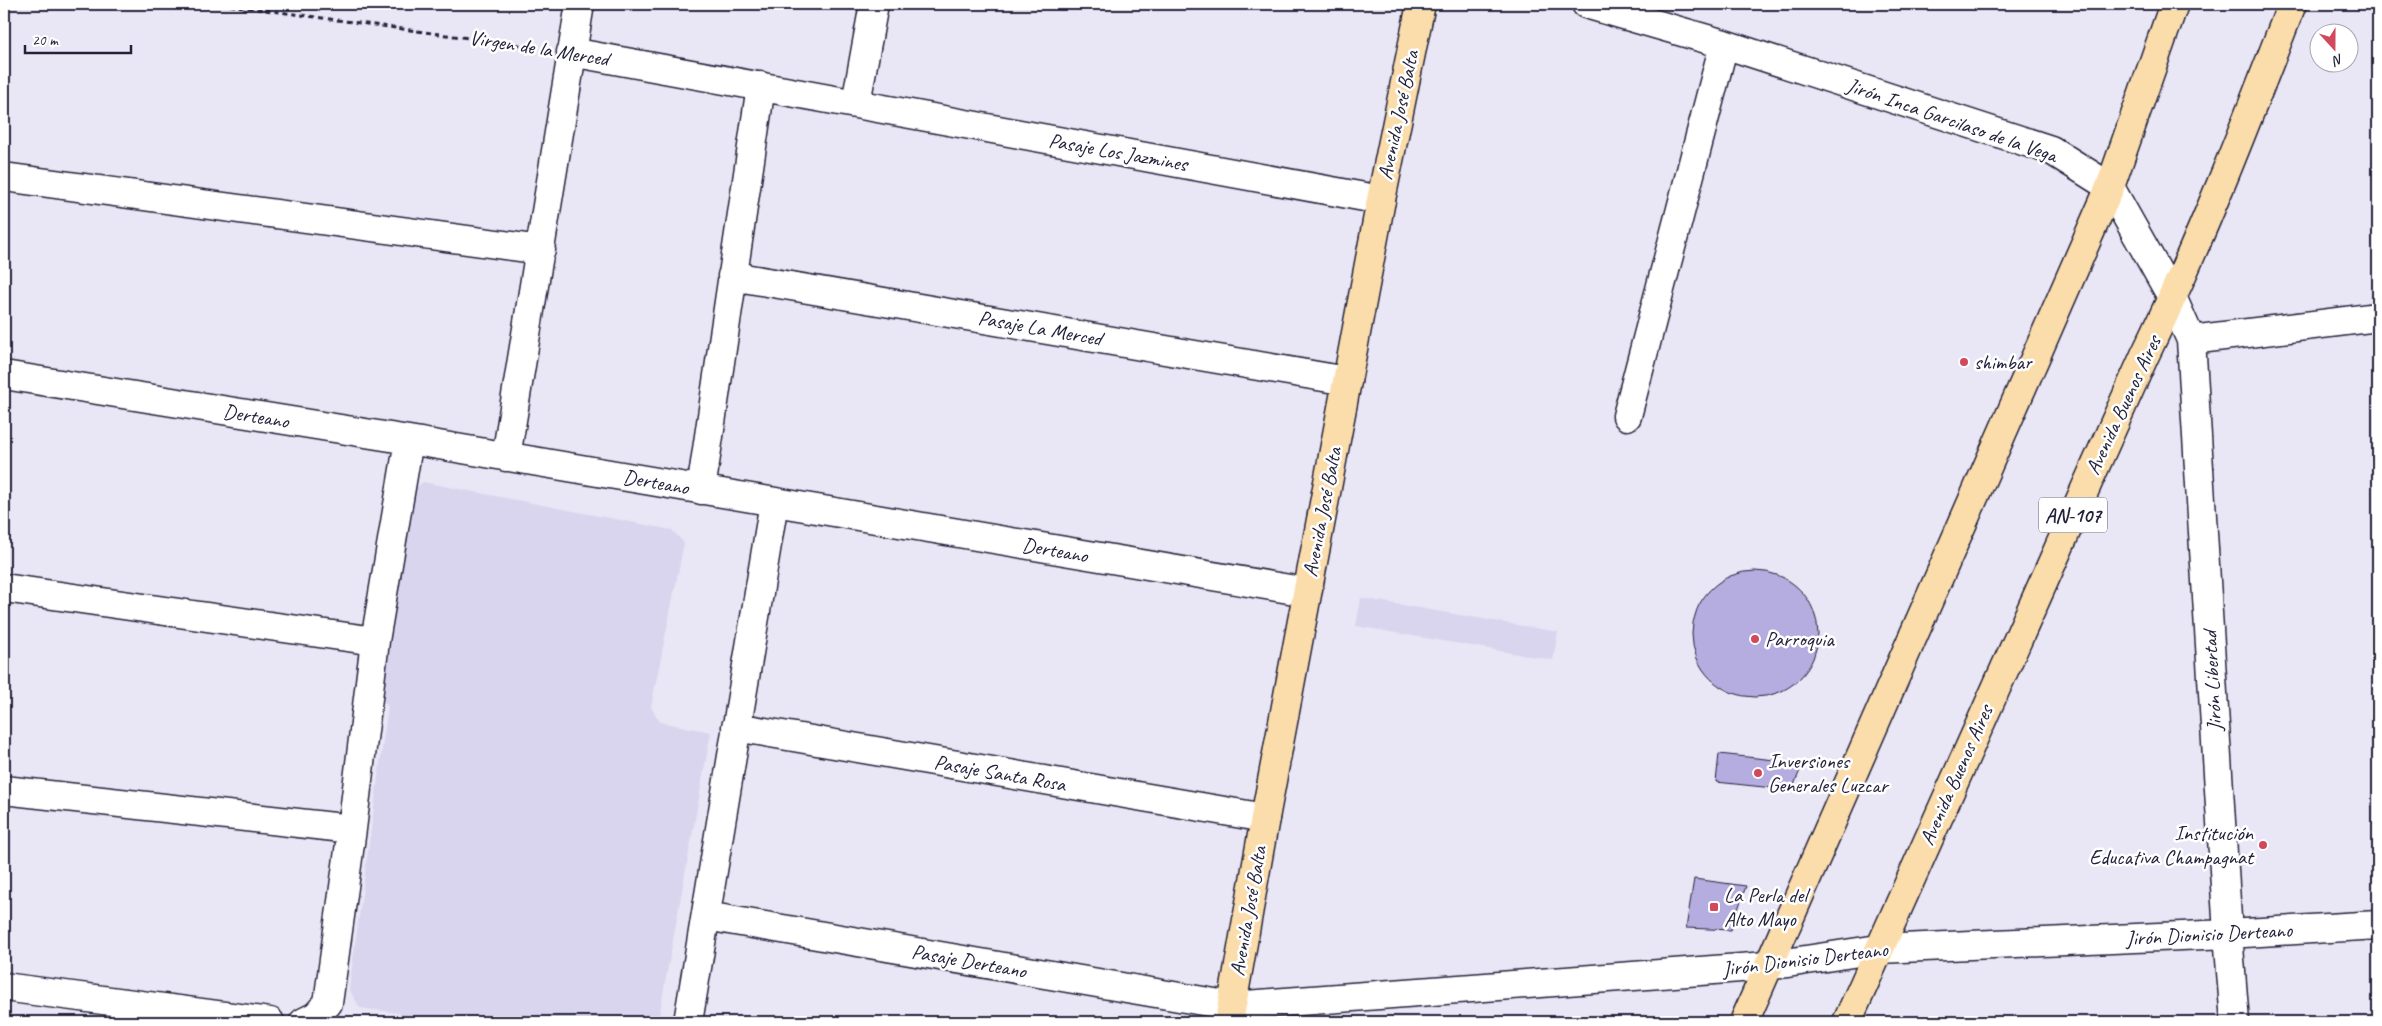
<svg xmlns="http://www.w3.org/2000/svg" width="2382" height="1026" viewBox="0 0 2382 1026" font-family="Caveat,sans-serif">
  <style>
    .built { fill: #d9d5ee }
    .building { fill: #b5addf; stroke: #22223b }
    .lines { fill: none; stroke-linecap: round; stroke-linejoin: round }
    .minor-casing { stroke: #22223b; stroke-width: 31 }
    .major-casing { stroke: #22223b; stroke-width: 31 }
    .path { stroke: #22223b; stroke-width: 3; stroke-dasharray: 5 4; stroke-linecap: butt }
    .minor { stroke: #fff; stroke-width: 28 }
    .major { stroke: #fbddab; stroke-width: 28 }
    .poi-dot { fill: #d1495b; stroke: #fff; stroke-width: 2 }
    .labels { text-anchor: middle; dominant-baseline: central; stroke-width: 5; stroke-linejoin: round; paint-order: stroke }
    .shield { fill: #fff; stroke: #646476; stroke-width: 1 }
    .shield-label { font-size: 20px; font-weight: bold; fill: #22223b }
    .street-label { font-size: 21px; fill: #22223b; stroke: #fff }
    .poi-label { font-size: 21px; fill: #22223b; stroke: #fff; text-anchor: start }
  </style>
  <rect width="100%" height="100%" fill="#e9e6f5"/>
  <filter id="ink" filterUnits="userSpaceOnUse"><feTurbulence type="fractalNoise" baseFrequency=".02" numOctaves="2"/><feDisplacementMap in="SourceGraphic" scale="10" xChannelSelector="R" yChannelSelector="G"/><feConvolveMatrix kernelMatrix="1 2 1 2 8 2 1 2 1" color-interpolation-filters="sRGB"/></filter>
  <g filter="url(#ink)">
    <path class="built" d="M423,482L672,530L684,543L651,707L660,722L711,732L658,1022H405L399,1013L360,1008L349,989L388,706L373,693L406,496Z
      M1361,598L1558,632L1553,660L1356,626Z"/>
    <path class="building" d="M1692 634a63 63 0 1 1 126 0a63 63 0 1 1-126 0Z
      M1719,754L1803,763L1792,790L1716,782Z
      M1694,879L1746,886L1731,930L1686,928Z"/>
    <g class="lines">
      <defs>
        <path id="minor" d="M1586,4L1724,44L2051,150L2110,187L2173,299L2191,340L2228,934L2235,1022
          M571,52L1381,200
          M856,103L874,4
          M4,177L541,250
          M732,276L1347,381
          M2191,340L2378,317
          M4,375L409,440L1307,592
          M1627,416L1724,44
          M506,457L580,4
          M701,490L761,86
          M4,588L375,641
          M736,727L1265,818
          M4,790L352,829
          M706,916L1232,1006L1767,966L1878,949L2228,934L2378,925
          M4,987L270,1022
          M304,1022L316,1016L328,1003L352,829L375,641L409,440
          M688,1022L774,502"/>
        <path id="major" d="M1229,1022L1265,818L1381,200L1421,4
          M1744,1022L2110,187L2174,4
          M1847,1022L2144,357C2200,242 2246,123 2292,4"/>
      </defs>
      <use href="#minor" class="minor-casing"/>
      <use href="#major" class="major-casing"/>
      <path class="path" d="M221,4L541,48"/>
      <use href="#minor" class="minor"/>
      <use href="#major" class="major"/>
    </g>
  </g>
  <g class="poi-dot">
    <circle cx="1964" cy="362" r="5"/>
    <circle cx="1755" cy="639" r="5"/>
    <circle cx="1758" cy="773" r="5"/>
    <circle cx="2263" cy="845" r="5"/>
    <rect x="1709" y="902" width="10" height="10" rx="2.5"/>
  </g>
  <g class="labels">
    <rect class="shield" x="2039" y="497.5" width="68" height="35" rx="4"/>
    <g class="shield-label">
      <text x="2073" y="515">AN-107</text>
    </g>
    <g class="street-label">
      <text transform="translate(539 48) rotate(9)">Virgen de la Merced</text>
      <text transform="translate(1398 115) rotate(-78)">Avenida José Balta</text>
      <text transform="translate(1952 120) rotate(19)">Jirón Inca Garcilaso de la Vega</text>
      <text transform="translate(1118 152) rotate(10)">Pasaje Los Jazmines</text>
      <text transform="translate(1040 328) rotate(10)">Pasaje La Merced</text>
      <text transform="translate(2123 405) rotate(-65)">Avenida Buenos Aires</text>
      <text transform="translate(256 416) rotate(9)">Derteano</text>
      <text transform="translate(656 482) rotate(10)">Derteano</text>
      <text transform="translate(1322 512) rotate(-79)">Avenida José Balta</text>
      <text transform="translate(1055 550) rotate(10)">Derteano</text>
      <text transform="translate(2212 681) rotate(-93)">Jirón Libertad</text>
      <text transform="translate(1000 773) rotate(10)">Pasaje Santa Rosa</text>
      <text transform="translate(1956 775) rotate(-66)">Avenida Buenos Aires</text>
      <text transform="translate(1248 911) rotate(-80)">Avenida José Balta</text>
      <text transform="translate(2209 934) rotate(-3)">Jirón Dionisio Derteano</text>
      <text transform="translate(1805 959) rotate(-7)">Jirón Dionisio Derteano</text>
      <text transform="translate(969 961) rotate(10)">Pasaje Derteano</text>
    </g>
    <g class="poi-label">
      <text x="1974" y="362">shimbar</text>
      <text x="1765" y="639">Parroquia</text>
      <text x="1768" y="761">Inversiones<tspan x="1768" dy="24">Generales Luzcar</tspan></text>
      <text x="2253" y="833" text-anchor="end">Institución<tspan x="2253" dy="24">Educativa Champagnat</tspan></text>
      <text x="1724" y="895">La Perla del<tspan x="1724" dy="24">Alto Mayo</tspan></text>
    </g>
  </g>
  <rect width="2382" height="1026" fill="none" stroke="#fff" stroke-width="20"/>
  <rect x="10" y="10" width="2362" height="1006" fill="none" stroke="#22223b" stroke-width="2" filter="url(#ink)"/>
  <g transform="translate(2334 48) rotate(159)"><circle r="24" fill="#ffffff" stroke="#a7a7b1"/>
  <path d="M0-4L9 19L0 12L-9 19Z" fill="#d1495b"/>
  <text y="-8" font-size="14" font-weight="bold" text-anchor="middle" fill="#22223b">N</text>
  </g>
  <path d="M25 45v8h106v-8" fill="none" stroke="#22223b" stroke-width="2.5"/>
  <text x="32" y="45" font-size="15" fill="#22223b" stroke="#ffffff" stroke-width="4" paint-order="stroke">20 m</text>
</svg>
